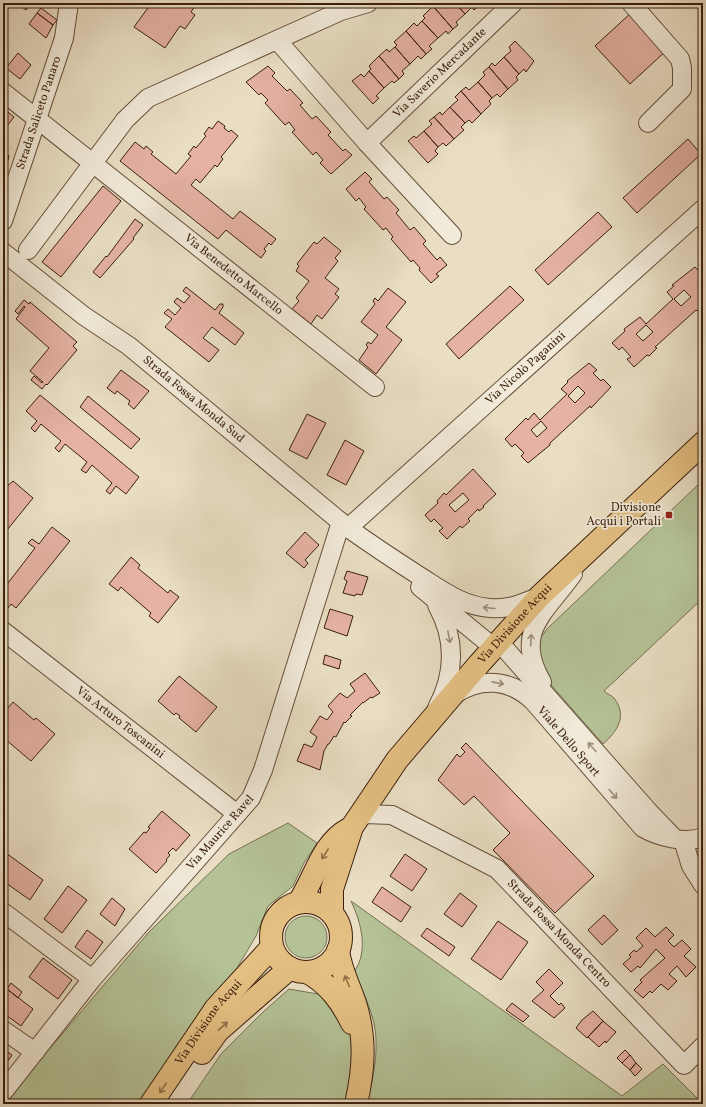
<svg xmlns="http://www.w3.org/2000/svg" width="706" height="1107" viewBox="0 0 706 1107" font-family="Vollkorn,serif">
  <style>
    .green { fill: #b4c296; stroke: #787051 }
    .building { fill: #e5b2a4; stroke: #3b1f0c; fill-rule: evenodd }
    .lines { fill: none; stroke-linecap: round; stroke-linejoin: round }
    .minor-casing { stroke: #664f3a; stroke-width: 20 }
    .major-casing { stroke: #3b1f0c; stroke-width: 24 }
    .highway-casing { stroke: #3b1f0c; stroke-width: 24 }
    .minor { stroke: #f1ead9; stroke-width: 18 }
    .major { stroke: #e4bf82; stroke-width: 22 }
    .highway { stroke: #e4bf82; stroke-width: 22 }
    .oneway { stroke: #9f8f7d }
    .oneway2 { stroke: #906f47 }
    .poi-dot { fill: #8f2418; stroke: #f1ead9; stroke-width: 1.5 }
    .labels { text-anchor: middle; dominant-baseline: central; stroke-width: 3.5; stroke-linejoin: round; paint-order: stroke }
    .street-label { font-size: 12px; fill: #3b1f0c; stroke: #f1ead9 }
    .poi-label { font-size: 12px; fill: #3b1f0c; stroke: #f1ead9; text-anchor: end }
  </style>
  <rect width="100%" height="100%" fill="#e9dec4"/>
  <filter id="stains"><feTurbulence type="fractalNoise" baseFrequency=".005" numOctaves="4"/><feColorMatrix values="0 0 0 0 .2 0 0 0 0 .09 0 0 0 0 .02 0 0 0 .5 -.17"/></filter>
  <radialGradient id="worn" r=".72"><stop offset=".6" stop-color="#630" stop-opacity="0"/><stop offset="1" stop-color="#630" stop-opacity=".3"/></radialGradient>
  <path class="green" d="M703,480V598L604,691C607,694 611,695 614,698C628,716 617,732 603,744L551,685L537,660L539,640L547,629Z
    M288,823L317,843L304,863L293,886L268,906L256,936L237,968L138,1104H6L16,1088L149,932L229,854Z
    M351,901L622,1096L663,1064L703,1104H366C372,1084 377,1061 376,1040C376,1017 363,993 354,972C369,951 361,922 351,901Z
    M285 937a21 21 0 1 1 42 0a21 21 0 1 1-42 0Z
    M289,989L318,994L324,990L352,1034L357,1050L347,1104H187L221,1054L263,1012Z"/>
  <path class="building" d="M17,3H32L26,10Z
    M147,3H197L191,12L195,15L187,26L185,29L180,26L165,48L134,27L150,5Z
    M436,3H455L465,14L456,22L458,25L453,29L433,6Z
    M455,3H479L480,5L474,10L472,7L465,14Z
    M433,6L453,29L448,34L446,31L438,38L422,21L425,18L423,16Z
    M41,8L57,20L53,25L37,13Z
    M632,12L667,50L630,84L595,46Z
    M37,13L53,25L46,38L29,24Z
    M422,21L438,38L429,46L432,49L426,54L406,31L414,23L417,26Z
    M3,30L8,34L3,39Z
    M406,31L426,54L421,59L418,56L410,64L395,47L397,45L394,42Z
    M515,41L534,61L526,72L524,69L519,74L504,57L511,51L509,47Z
    M395,47L410,64L402,71L404,74L399,79L379,56L387,49L389,52Z
    M18,53L31,65L20,79L6,68Z
    M379,56L399,79L394,83L392,81L384,88L369,71L371,69L369,66Z
    M504,57L519,74L516,77L518,80L508,89L489,67L492,63L495,66Z
    M268,66L275,73L272,76L287,91L290,89L303,103L300,105L312,119L316,116L331,132L328,135L343,151L345,149L352,155L331,174L320,163L323,160L316,152L313,155L292,132L295,130L289,122L285,125L265,103L268,100L261,93L259,95L246,82Z
    M489,67L508,89L500,97L497,94L492,98L478,82L485,75L483,72Z
    M369,71L384,88L376,96L379,98L373,104L352,81L361,74L364,77Z
    M478,82L492,98L489,101L491,104L481,114L461,91L466,87L469,90Z
    M461,91L481,114L472,123L469,120L465,123L450,107L458,100L455,97Z
    M450,107L465,123L461,127L464,130L454,139L434,117L440,112L442,115Z
    M3,108L14,117L3,131Z
    M434,117L454,139L446,146L443,143L438,147L424,131L432,124L429,121Z
    M218,121L225,126L224,128L229,132L231,130L238,136L221,157L223,159L217,167L215,165L200,183L196,179L191,185L233,219L240,211L276,239L271,245L269,243L264,249L266,251L261,258L226,230L218,239L120,161L135,142L144,149L146,146L153,152L151,154L176,174L191,156L188,154L194,146L196,148L206,136L204,134L209,127L212,129Z
    M424,131L438,147L435,151L438,154L428,163L408,141L414,136L416,138Z
    M688,139L701,154L637,213L623,198Z
    M3,145L8,150L6,153L9,156L4,173Z
    M365,172L372,179L369,182L384,199L387,197L399,210L396,213L410,230L414,227L426,241L423,244L437,260L440,257L447,265L436,274L439,276L431,283L419,270L420,268L413,260L411,262L391,239L393,237L386,228L383,230L364,209L366,207L359,198L356,201L346,189Z
    M103,186L121,201L61,277L42,262Z
    M598,212L612,227L548,285L535,270Z
    M135,219L143,225L133,238L134,239L100,278L93,272L106,256L107,257Z
    M324,237L341,251L335,258L338,261L325,278L339,289L335,294L339,297L322,319L317,315L311,324L292,309L299,301L296,298L309,281L296,271L299,266L297,264L314,242L317,244Z
    M695,267L702,274L699,277L703,281V306L697,311L696,310L655,347L657,348L649,356L647,355L634,367L627,359L631,357L622,347L619,350L612,343L625,331L624,329L640,317L646,324L673,299L667,292L674,286L672,285ZM684,290L691,297L681,306L674,299ZM646,325L653,332L643,341L636,334Z
    M510,286L524,300L459,359L446,344Z
    M186,287L215,310L220,304H223V307L219,313L244,333L235,345L212,327L203,338L219,350L209,362L165,327L172,319L164,313L168,309L175,315L181,308L174,302L177,298L184,303L190,296L183,291Z
    M388,288L406,302L386,327L402,340L376,374L359,360L368,347L366,345L368,342L371,344L378,335L361,322L375,304L373,301L375,298L378,301Z
    M24,300L29,304L30,302L77,342L73,346L77,350L47,385L46,384L42,389L31,380L34,376L42,383L43,382L30,371L49,348L16,319L25,307L24,306L18,314L15,311Z
    M589,363L597,370L593,373L601,381L603,379L611,387L591,408L590,406L550,443V445L528,463L521,456L524,453L515,444L512,447L505,439L526,418L528,420L534,413L540,420L567,394L561,389L568,382L567,381ZM578,386L585,393L575,403L568,396ZM541,421L547,428L537,437L531,430Z
    M121,370L149,391L134,409L128,404L130,401L117,391L115,394L107,388Z
    M40,395L139,477L126,494L116,486L110,494L106,491L112,483L92,465L86,473L81,470L87,462L65,444L59,452L55,448L61,441L41,424L35,432L31,428L37,421L26,411Z
    M88,396L140,439L131,449L80,407Z
    M307,414L326,423L307,459L289,450Z
    M345,440L364,451L346,485L327,475Z
    M473,469L496,494L483,506L484,507L479,511L478,509L468,519L470,521L462,528L460,526L447,539L439,531L443,528L434,519L431,522L425,515L438,503L437,501L444,493L446,495ZM463,493L469,500L455,512L449,505Z
    M13,481L33,498L3,535V490Z
    M52,527L70,541L16,608L11,604L8,608L3,605V579L8,583L35,548L28,543L32,539L39,544Z
    M305,532L319,545L305,560L308,563L304,568L286,553Z
    M131,557L140,565L138,568L139,569L168,593L170,590L179,597L158,623L149,616L151,613L123,589L121,587L118,591L109,584Z
    M347,571L368,577L362,595L356,594L355,596L343,593L347,581L344,579Z
    M330,609L353,616L347,636L324,628Z
    M325,655L341,660L339,669L323,664Z
    M365,673L380,693L372,698L371,697L363,703V702L350,715L352,716L345,723L344,722L336,737L334,736L329,744H328L324,751L320,770L297,761L304,744L312,747L317,737L310,732L320,716L327,720L333,712L328,706L340,693L347,698L355,691L350,684Z
    M179,676L217,707L196,732L179,718L180,716L176,713L174,715L158,701Z
    M13,702L34,720L36,718L55,734L31,761L5,739L3,742V714Z
    M466,743L594,876L555,913L493,850L510,833L474,796L464,805L438,780L457,754L460,757L465,752L461,748Z
    M162,811L190,835L176,851L173,848L168,853L170,855L166,860L167,861L156,873L129,849L144,832L146,833L150,828L148,827Z
    M6,853L43,880L30,900L3,881V857Z
    M405,854L427,869L412,891L390,876Z
    M68,886L87,900L62,933L44,919Z
    M382,887L411,907L401,922L372,902Z
    M460,893L477,906L462,927L444,914Z
    M112,898L125,909L115,926L100,914Z
    M604,915L618,930L602,945L588,930Z
    M498,921L528,942L501,980L471,959Z
    M666,927L674,935L668,941L674,947L682,940L691,949L684,956L696,967L686,977L677,966L669,974L677,981L668,990L661,984L652,993L650,991L643,998L634,990L642,982L640,980L665,958L656,949L640,968L638,966L631,972L623,964L631,957L629,955L634,950L636,952L643,946L636,938L646,928L655,937Z
    M427,928L455,947L449,956L421,936Z
    M87,930L103,942L91,959L75,947Z
    M43,958L72,980L58,999L29,977Z
    M549,969L563,983L550,996L559,1005L561,1003L565,1008L554,1018L532,1001L544,990L536,982Z
    M11,983L22,992L18,998L7,989Z
    M7,989L33,1009L21,1026L3,1013V994Z
    M512,1003L529,1016L523,1022L506,1010Z
    M593,1011L603,1021L587,1038L576,1028L582,1020Z
    M603,1021L616,1032L606,1043L605,1041L599,1047L588,1037Z
    M3,1049L12,1055L3,1068Z
    M625,1050L630,1055L622,1063L617,1058Z
    M630,1055L636,1063L630,1070L622,1063Z
    M636,1063L642,1069L635,1076L630,1070Z"/>
  <g class="lines">
    <defs>
      <g id="minor">
        <path d="M631,3L680,59L682,68V89L648,123"/>
        <path d="M277,40L367,143L452,235"/>
        <path id="s1" d="M3,92L375,387"/>
        <path id="s2" d="M367,143L513,3"/>
        <path id="s3" d="M3,221L64,38L69,3"/>
        <path d="M28,250L125,120L148,98L341,11L368,3"/>
        <path id="s4" d="M3,252L84,316L129,346L348,528C372,545 396,561 421,577C443,591 463,606 490,608C508,610 524,603 540,596"/>
        <path id="s5" d="M348,528L703,209"/>
        <path d="M420,587L493,647"/>
        <path id="s6" d="M3,631L237,814"/>
        <path d="M499,642L650,813L674,838"/>
        <path d="M542,682C513,632 545,613 573,574"/>
        <path id="s7" d="M455,694C481,677 510,679 533,701L643,828C659,837 685,844 703,837"/>
        <path d="M437,708C455,674 456,639 437,605"/>
        <path id="s8" d="M360,816L364,814L392,815L497,869L684,1065L703,1046"/>
        <path d="M683,840L691,866L703,885"/>
        <path d="M3,912L92,979"/>
        <path d="M3,1030L35,1052"/>
        <path id="s9" d="M4,1091L92,979L251,798L263,770L341,522"/>
      </g>
      <g id="major">
        <circle cx="306" cy="937" r="35"/>
        <path d="M299,902C315,878 322,843 349,829"/>
        <path id="s10" d="M332,913V889L352,827L397,760L479,664L540,596L703,443"/>
        <path d="M202,1053L218,1031L290,968"/>
        <path id="s11" d="M151,1104L216,1008L272,947"/>
      </g>
      <path id="highway" d="M338,950C340,969 349,985 355,1003C366,1038 364,1069 356,1104
        M307,972C329,984 341,1001 352,1023"/>
    </defs>
    <use href="#minor" class="minor-casing"/>
    <use href="#major" class="major-casing"/>
    <use href="#highway" class="highway-casing"/>
    <use href="#minor" class="minor"/>
    <use href="#major" class="major"/>
    <use href="#highway" class="highway"/>
  </g>
  <defs><path id="oneway-shaft" d="M-6 0H5M1.5-3L5.5 0L1.5 3" fill="none" stroke-width="1.6" stroke-linecap="round" stroke-linejoin="round"/></defs>
  <g class="oneway">
    <use href="#oneway-shaft" transform="translate(489 608) rotate(-175)"/>
    <use href="#oneway-shaft" transform="translate(449 637) rotate(79)"/>
    <use href="#oneway-shaft" transform="translate(531 640) rotate(-87)"/>
    <use href="#oneway-shaft" transform="translate(498 683) rotate(11)"/>
    <use href="#oneway-shaft" transform="translate(592 747) rotate(-131)"/>
    <use href="#oneway-shaft" transform="translate(613 794) rotate(49)"/>
  </g>
  <g class="oneway2">
    <use href="#oneway-shaft" transform="translate(325 854) rotate(123)"/>
    <use href="#oneway-shaft" transform="translate(347 981) rotate(-113)"/>
    <use href="#oneway-shaft" transform="translate(223 1026) rotate(-43)"/>
    <use href="#oneway-shaft" transform="translate(163 1088) rotate(124)"/>
  </g>
  <rect class="poi-dot" x="665" y="511" width="8" height="8" rx="2"/>
  <g class="labels">
    <g class="street-label">
      <text stroke="none"><textPath href="#s2" startOffset="101">Via Saverio Mercadante</textPath></text>
      <text stroke="none"><textPath href="#s3" startOffset="114">Strada Saliceto Panaro</textPath></text>
      <text stroke="none"><textPath href="#s1" startOffset="294">Via Benedetto Marcello</textPath></text>
      <text stroke="none"><textPath href="#s5" startOffset="239">Via Nicolò Paganini</textPath></text>
      <text stroke="none"><textPath href="#s4" startOffset="241">Strada Fossa Monda Sud</textPath></text>
      <text stroke="none"><textPath href="#s10" startOffset="350">Via Divisione Acqui</textPath></text>
      <text stroke="none"><textPath href="#s6" startOffset="149">Via Arturo Toscanini</textPath></text>
      <text stroke="none"><textPath href="#s7" startOffset="139">Viale Dello Sport</textPath></text>
      <text stroke="none"><textPath href="#s9" startOffset="337">Via Maurice Ravel</textPath></text>
      <text stroke="none"><textPath href="#s8" startOffset="240">Strada Fossa Monda Centro</textPath></text>
      <text stroke="none"><textPath href="#s11" startOffset="100">Via Divisione Acqui</textPath></text>
    </g>
    <g class="poi-label">
      <text x="661" y="508">Divisione<tspan x="661" dy="14">Acqui i Portali</tspan></text>
    </g>
  </g>
  <rect width="706" height="1107" fill="none" stroke="#e9dec4" stroke-width="16"/>
  <rect x="4" y="4" width="698" height="1099" fill="none" stroke="#3b1f0c" stroke-width="2"/>
  <rect x="8" y="8" width="690" height="1091" fill="none" stroke="#3b1f0c"/>
  <rect width="100%" height="100%" filter="url(#stains)"/>
  <rect width="100%" height="100%" fill="url(#worn)"/>
</svg>
